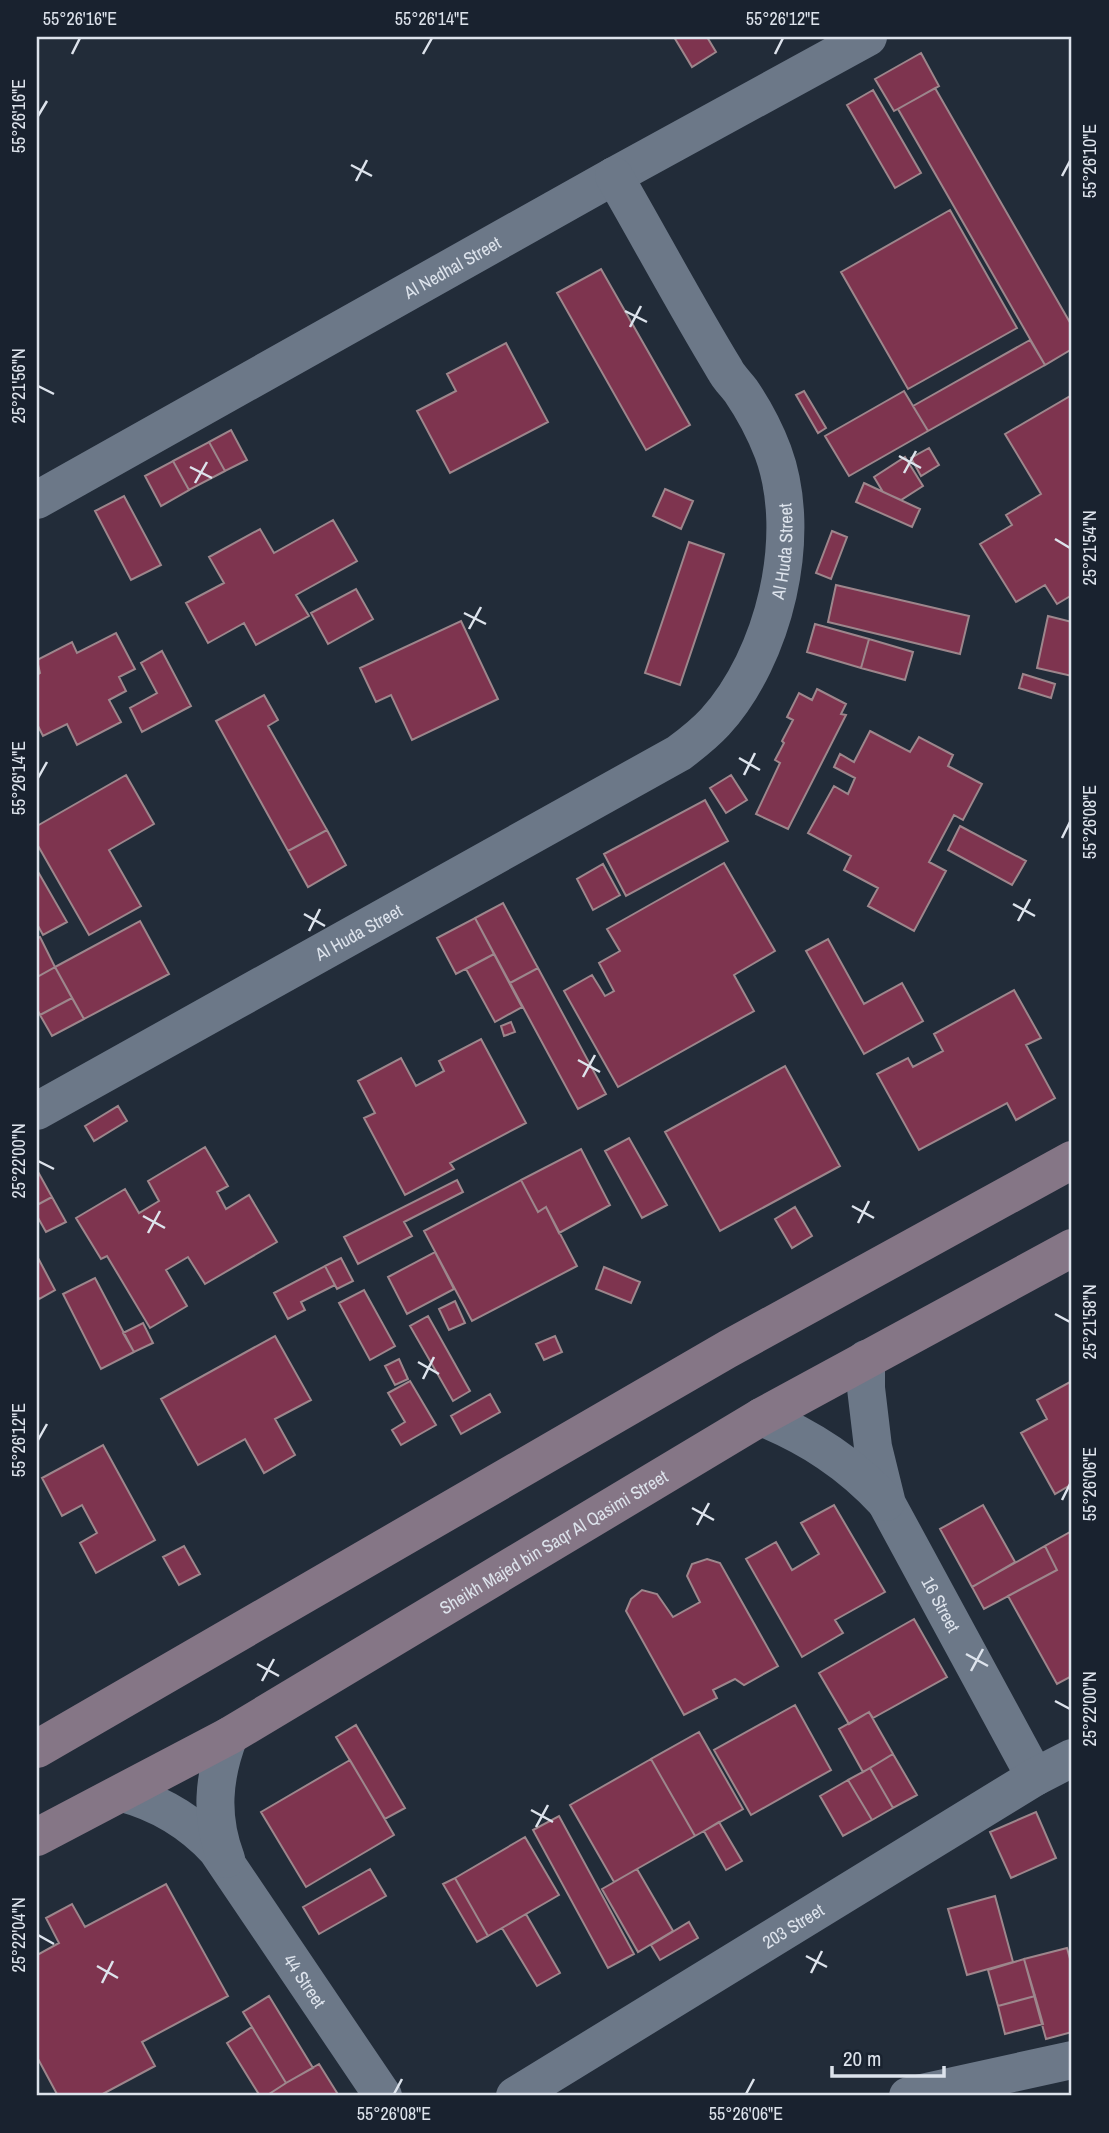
<svg xmlns="http://www.w3.org/2000/svg" width="1109" height="2133" viewBox="0 0 1109 2133" font-family="'Archivo Narrow',sans-serif">
  <style>
    .building { fill: #7e344f; stroke: #9d868c; stroke-width: 2 }
    .lines { fill: none; stroke-linecap: round; stroke-linejoin: round }
    .street { stroke: #6c7888; stroke-width: 38 }
    .secondary { stroke: #857686; stroke-width: 38 }
    .ticks { fill: none; stroke: #dde3ec; stroke-width: 2.5 }
    .labels { text-anchor: middle; dominant-baseline: central; stroke-width: 5; stroke-linejoin: round; paint-order: stroke }
    .street-label { font-size: 18px; fill: #dde3ec; stroke: #19222f }
    .neatline { fill: none; stroke: #dde3ec; stroke-width: 2.5 }
    .ticks-label { font-size: 18px; text-anchor: middle; fill: #dde3ec }
  </style>
  <rect width="100%" height="100%" fill="#222c39"/>
  <path class="building" d="M674,37H707L716,52L692,67Z
    M921,53L939,86L894,111L875,79Z
    M935,88L1072,326V349L1045,365L898,109Z
    M873,90L921,173L895,188L847,105Z
    M950,210L1017,328L908,389L841,272Z
    M601,269L690,425L646,450L557,293Z
    M1030,340L1045,365L928,431L913,406Z
    M506,343L548,422L450,473L417,411L456,391L447,374Z
    M804,391L826,428L818,433L796,395Z
    M904,391L928,431L849,476L825,436Z
    M1072,395V595L1057,604L1045,585L1016,602L980,544L1012,525L1006,515L1041,494L1005,434Z
    M231,430L247,460L225,471L209,442Z
    M209,442L225,471L189,490L173,461Z
    M929,448L939,465L921,476L911,458Z
    M905,457L923,486L901,500L883,492L874,477Z
    M173,461L189,490L161,506L145,476Z
    M864,483L920,509L912,527L856,502Z
    M665,489L693,501L681,529L653,516Z
    M124,496L161,565L131,580L95,511Z
    M333,520L357,561L296,595L309,616L256,645L244,623L208,643L186,603L224,583L209,557L260,529L274,553Z
    M832,531L847,537L831,579L816,573Z
    M689,542L724,554L680,685L645,673Z
    M836,585L969,616L960,654L828,622Z
    M356,589L373,619L328,644L311,613Z
    M1048,616L1072,622V676L1037,668Z
    M461,621L498,699L412,740L391,695L376,702L360,668Z
    M815,624L869,639L861,668L807,652Z
    M116,633L135,669L119,677L126,691L109,700L121,722L77,745L67,724L43,736L37,724V675L40,673L37,660L72,642L77,653Z
    M869,639L913,652L905,680L861,668Z
    M162,651L191,706L142,732L130,708L157,693L141,663Z
    M1023,674L1055,684L1051,698L1019,688Z
    M817,689L846,704L841,714L846,715L788,829L756,814L780,763L775,760L784,743L782,741L793,720L787,717L799,693L812,700Z
    M264,695L278,720L268,726L327,830L288,851L216,721Z
    M870,731L910,752L919,737L953,755L948,766L982,784L963,820L954,815L929,862L946,871L914,931L868,906L878,888L844,870L851,856L808,833L834,786L848,794L855,778L834,767L840,754L854,762Z
    M126,775L154,824L109,850L141,906L89,935L37,844V826Z
    M731,775L747,800L726,813L710,788Z
    M705,800L728,841L626,896L604,854Z
    M960,826L1026,861L1012,885L948,850Z
    M327,830L346,865L308,887L288,851Z
    M724,863L775,951L734,975L754,1011L618,1087L564,991L592,975L605,996L614,991L599,963L620,951L607,929Z
    M603,864L620,895L593,910L577,879Z
    M37,870L67,922L43,935L37,924Z
    M503,903L538,968L510,983L475,918Z
    M475,918L494,954L456,974L437,938Z
    M140,921L169,974L84,1019L55,967Z
    M40,937L55,967L37,977V938Z
    M828,939L864,1004L902,983L923,1021L864,1054L806,951Z
    M494,954L522,1007L495,1022L466,969Z
    M55,967L72,998L40,1015L37,1009V977Z
    M538,968L606,1094L578,1109L510,983Z
    M1014,990L1041,1038L1026,1045L1055,1098L1016,1120L1007,1103L919,1150L877,1074L908,1058L913,1067L943,1051L934,1034Z
    M72,998L84,1019L52,1036L40,1015Z
    M511,1022L515,1032L504,1036L501,1026Z
    M481,1039L526,1123L450,1163L454,1169L405,1195L364,1118L375,1113L358,1081L401,1058L416,1086L444,1071L439,1061Z
    M785,1066L840,1166L720,1231L665,1132Z
    M118,1106L127,1121L94,1141L85,1126Z
    M629,1138L667,1205L642,1218L605,1151Z
    M205,1147L228,1186L217,1192L226,1209L249,1195L277,1242L205,1284L188,1257L166,1270L187,1306L150,1328L107,1256L101,1259L76,1218L125,1189L139,1213L159,1201L148,1181Z
    M581,1149L610,1205L559,1233L546,1207L538,1212L521,1180Z
    M37,1170L52,1197L37,1205Z
    M457,1180L463,1192L404,1222L412,1236L358,1264L344,1237Z
    M521,1180L538,1212L546,1207L577,1266L472,1321L424,1231Z
    M52,1197L66,1222L46,1232L37,1216V1205Z
    M795,1207L812,1236L792,1248L775,1219Z
    M435,1252L454,1289L407,1314L388,1277Z
    M37,1256L55,1290L39,1299L37,1295Z
    M341,1258L353,1281L337,1289L325,1266Z
    M325,1266L335,1285L301,1302L305,1310L288,1319L274,1293Z
    M604,1267L640,1282L631,1303L596,1289Z
    M95,1278L134,1352L101,1369L63,1294Z
    M364,1290L395,1346L370,1360L339,1303Z
    M455,1301L465,1323L449,1330L439,1309Z
    M428,1316L470,1391L453,1401L410,1326Z
    M143,1323L153,1343L134,1352L123,1333Z
    M275,1336L311,1400L275,1419L295,1455L264,1473L245,1439L198,1465L161,1399Z
    M555,1336L562,1352L544,1360L536,1344Z
    M399,1359L408,1379L395,1385L385,1366Z
    M410,1381L436,1425L401,1445L392,1430L405,1422L388,1393Z
    M1072,1381V1484L1055,1494L1021,1433L1047,1419L1037,1400Z
    M490,1394L500,1412L461,1434L451,1416Z
    M103,1445L155,1540L96,1573L80,1543L97,1533L82,1505L62,1516L42,1478Z
    M834,1505L885,1592L835,1620L843,1633L802,1657L746,1559L776,1542L792,1570L819,1554L801,1523Z
    M983,1505L1015,1562L972,1587L940,1529Z
    M1072,1531V1676L1057,1684L1008,1596L1057,1570L1045,1546Z
    M184,1546L200,1574L179,1585L163,1557Z
    M1045,1546L1057,1570L984,1609L972,1587Z
    M707,1559L720,1563L778,1666L744,1685L735,1679L713,1690L717,1698L684,1715L626,1611L631,1599L642,1590L657,1594L673,1617L700,1602L687,1576L692,1564Z
    M914,1619L947,1677L873,1718L869,1712L849,1724L819,1673Z
    M795,1705L831,1770L751,1815L714,1750Z
    M869,1712L893,1754L863,1772L839,1729Z
    M356,1725L405,1808L385,1819L336,1737Z
    M699,1732L743,1809L695,1836L651,1759Z
    M893,1754L917,1795L893,1808L870,1768Z
    M651,1759L695,1836L614,1882L570,1805Z
    M350,1760L394,1835L306,1887L261,1812Z
    M870,1768L893,1808L872,1820L848,1780Z
    M848,1780L872,1820L843,1836L820,1796Z
    M1036,1812L1056,1858L1011,1878L990,1832Z
    M559,1816L634,1954L608,1968L533,1830Z
    M719,1822L742,1861L726,1870L704,1831Z
    M525,1837L559,1895L488,1936L455,1878Z
    M370,1869L386,1896L319,1934L303,1907Z
    M637,1869L673,1931L638,1952L602,1889Z
    M455,1878L488,1936L477,1942L443,1884Z
    M166,1884L228,1996L142,2042L155,2066L99,2096H58L37,2057V1955L59,1943L46,1918L72,1904L85,1927Z
    M995,1896L1013,1962L967,1975L948,1909Z
    M526,1914L560,1973L537,1986L502,1928Z
    M689,1922L698,1938L660,1960L651,1945Z
    M1067,1948L1072,1966V2032L1046,2039L1024,1959Z
    M1024,1959L1035,1996L998,2006L988,1970Z
    M269,1996L313,2068L286,2083L243,2012Z
    M1035,1996L1043,2024L1005,2034L998,2006Z
    M252,2027L286,2083L266,2096H260L227,2043Z
    M319,2064L339,2096H266L286,2083Z"/>
  <g class="lines">
    <g class="street">
      <path id="s1" d="M37,500L614,176L868,37"/>
      <path id="s2" d="M37,1111L679,753C691,744 704,734 715,722C774,657 804,536 773,452C765,431 754,410 741,391C736,384 729,378 725,370C686,306 651,240 614,176"/>
      <path id="s3" d="M866,1359V1388L873,1447L887,1504L1035,1777"/>
      <path d="M761,1417C810,1437 850,1463 886,1502"/>
      <path id="s4" d="M122,1793C160,1803 190,1821 217,1850L383,2096"/>
      <path d="M226,1859C210,1817 213,1778 229,1736"/>
      <path id="s5" d="M515,2096L1035,1777L1072,1758"/>
      <path d="M908,2096L1072,2060"/>
    </g>
    <g class="secondary">
      <path d="M37,1749L728,1349L1072,1160"/>
      <path id="s6" d="M37,1837L229,1736L761,1417L1072,1248"/>
    </g>
  </g>
  <path class="ticks" d="M72,54L80,38M423,54L432,38M775,54L783,38M38,116L47,101M351,165L372,176M1062,176L1070,161M356,181L367,160M625,311L647,322M630,327L641,306M38,386L54,394M899,456L921,468M190,467L212,478M904,473L916,451M195,483L207,462M1055,539L1070,548M464,613L486,624M469,629L481,607M739,758L760,770M744,775L755,753M38,778L47,762M1062,838L1070,822M1013,904L1035,916M304,914L325,926M1018,921L1030,899M309,931L320,909M578,1060L600,1072M583,1077L595,1055M38,1161L54,1169M852,1206L874,1218M143,1216L165,1228M858,1223L869,1201M148,1233L160,1211M1055,1314L1070,1322M418,1362L439,1374M423,1379L434,1357M38,1440L47,1424M1062,1500L1070,1484M692,1508L714,1520M697,1525L709,1503M966,1654L988,1666M257,1664L279,1676M971,1671L983,1649M262,1681L274,1659M1055,1701L1070,1709M531,1810L553,1822M536,1827L548,1805M38,1935L54,1944M806,1956L827,1967M97,1966L118,1978M811,1973L822,1951M102,1983L113,1961M394,2094L402,2079M746,2094L754,2079"/>
  <g class="labels">
    <g class="street-label">
      <text stroke="none"><textPath href="#s1" startOffset="476">Al Nedhal Street</textPath></text>
      <text stroke="none"><textPath href="#s2" startOffset="970">Al Huda Street</textPath></text>
      <text stroke="none"><textPath href="#s2" startOffset="368">Al Huda Street</textPath></text>
      <text stroke="none"><textPath href="#s6" startOffset="595">Sheikh Majed bin Saqr Al Qasimi Street</textPath></text>
      <text stroke="none"><textPath href="#s3" startOffset="261">16 Street</textPath></text>
      <text stroke="none"><textPath href="#s5" startOffset="326">203 Street</textPath></text>
      <text stroke="none"><textPath href="#s4" startOffset="270">44 Street</textPath></text>
    </g>
  </g>
  <rect width="1109" height="2133" fill="none" stroke="#19222f" stroke-width="77"/>
  <path d="M832 2066v10h112v-10" fill="none" stroke="#dde3ec" stroke-width="3.5"/>
  <text x="843" y="2066" font-size="21" fill="#dde3ec" stroke="#19222f" stroke-width="5" paint-order="stroke">20 m</text>
  <rect x="38" y="38" width="1032" height="2056" class="neatline"/>
  <g class="ticks-label">
    <text x="80" y="25">55°26'16"E</text>
    <text x="432" y="25">55°26'14"E</text>
    <text x="783" y="25">55°26'12"E</text>
    <text transform="translate(19 116) rotate(-90)" y="6">55°26'16"E</text>
    <text transform="translate(1090 161) rotate(-90)" y="6">55°26'10"E</text>
    <text transform="translate(19 386) rotate(-90)" y="6">25°21'56"N</text>
    <text transform="translate(1090 548) rotate(-90)" y="6">25°21'54"N</text>
    <text transform="translate(19 778) rotate(-90)" y="6">55°26'14"E</text>
    <text transform="translate(1090 822) rotate(-90)" y="6">55°26'08"E</text>
    <text transform="translate(19 1161) rotate(-90)" y="6">25°22'00"N</text>
    <text transform="translate(1090 1322) rotate(-90)" y="6">25°21'58"N</text>
    <text transform="translate(19 1440) rotate(-90)" y="6">55°26'12"E</text>
    <text transform="translate(1090 1484) rotate(-90)" y="6">55°26'06"E</text>
    <text transform="translate(1090 1709) rotate(-90)" y="6">25°22'00"N</text>
    <text transform="translate(19 1935) rotate(-90)" y="6">25°22'04"N</text>
    <text x="394" y="2120">55°26'08"E</text>
    <text x="746" y="2120">55°26'06"E</text>
  </g>
</svg>
